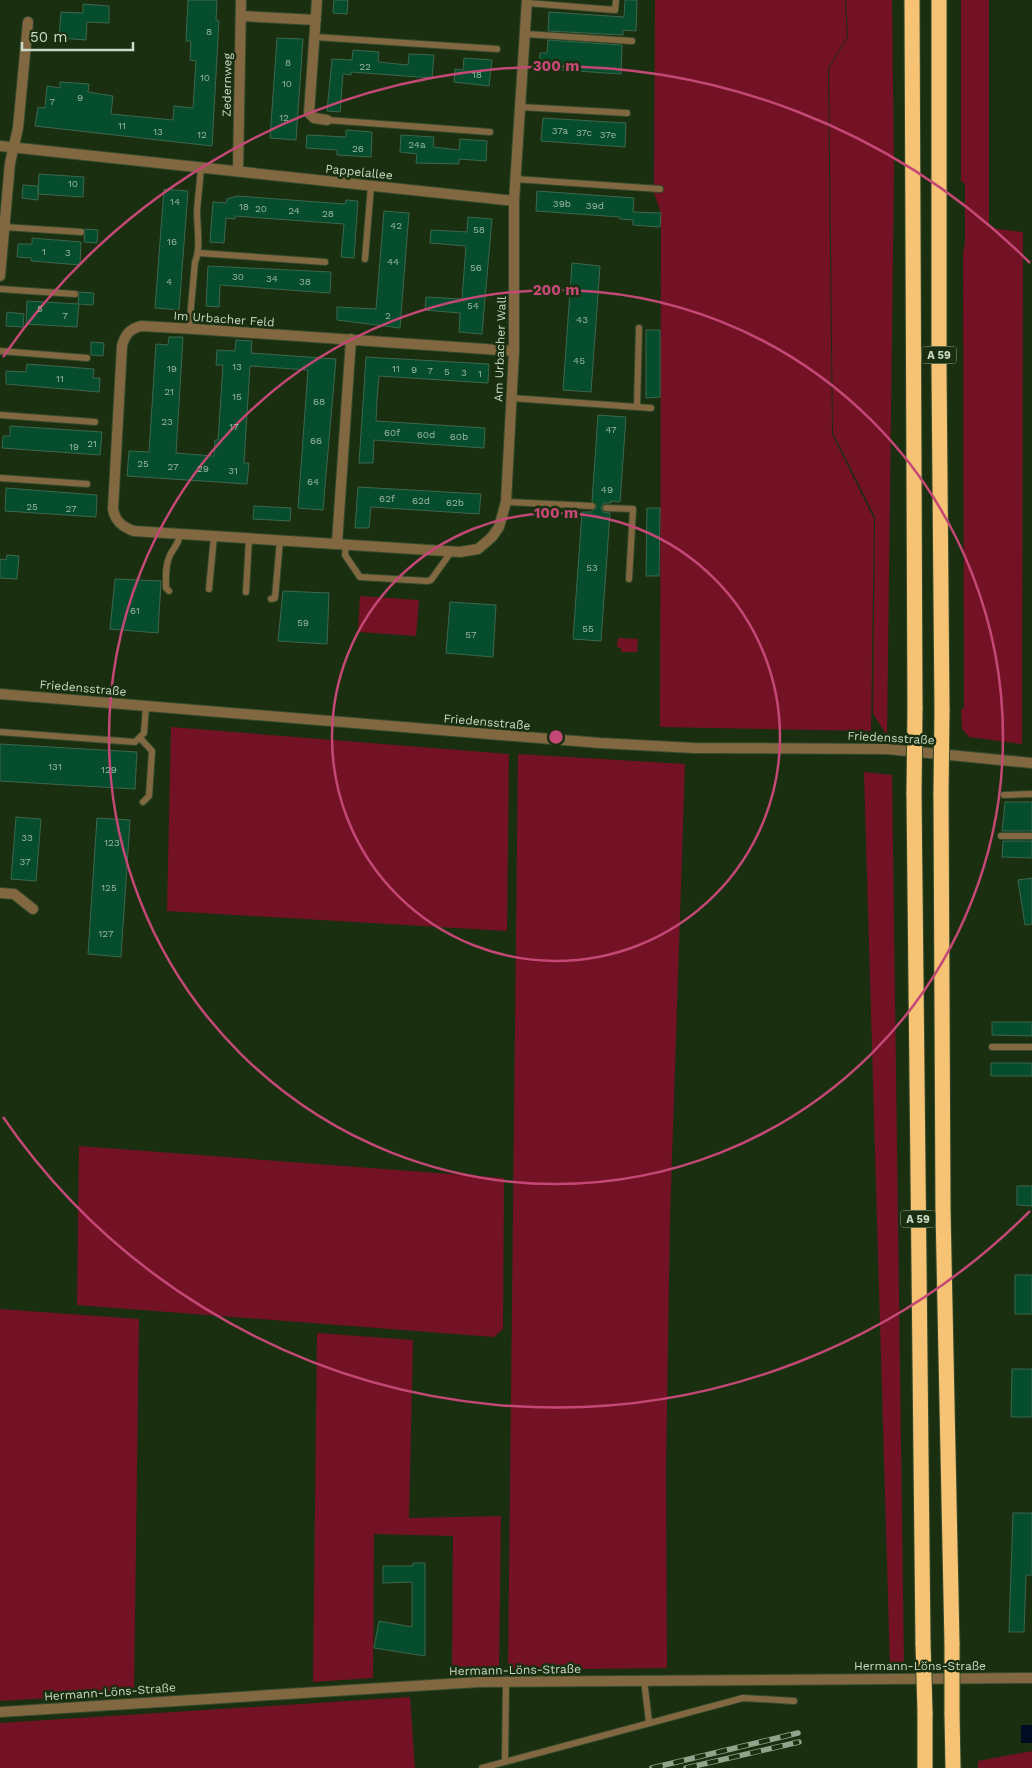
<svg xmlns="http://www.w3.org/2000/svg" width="1032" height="1768" viewBox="0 0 1032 1768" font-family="'Work Sans',sans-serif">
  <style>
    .green { fill: #731225 }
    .water { fill: #000c24 }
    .building { fill: #064d2d; stroke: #3d664e }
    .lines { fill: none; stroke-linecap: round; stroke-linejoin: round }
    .lane-casing { stroke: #354a2c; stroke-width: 8 }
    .street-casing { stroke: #354a2c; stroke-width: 12 }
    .highway-casing { stroke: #354a2c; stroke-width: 17 }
    .lane { stroke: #826841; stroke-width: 6 }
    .street { stroke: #826841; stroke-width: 10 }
    .highway { stroke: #f6c274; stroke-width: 15 }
    .rail-casing { stroke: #92a38b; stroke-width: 5.5 }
    .rail { stroke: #192f0f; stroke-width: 4; stroke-dasharray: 11; stroke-linecap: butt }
    .highway-bridge-casing { stroke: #354a2c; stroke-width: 17; stroke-linecap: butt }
    .highway-bridge { stroke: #f6c274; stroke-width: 15 }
    .ring { fill: none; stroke: #c44876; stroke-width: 2.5 }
    .labels { text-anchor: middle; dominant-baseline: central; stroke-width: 5; stroke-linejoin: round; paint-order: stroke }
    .number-label { font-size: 10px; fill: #9ab6a0 }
    .shield { fill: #192f0f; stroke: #96a68f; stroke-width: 1 }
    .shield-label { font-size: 11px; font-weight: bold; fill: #cbd9c6 }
    .street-label { font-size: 12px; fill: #cbd9c6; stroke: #192f0f }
    .centre { fill: #c44876; stroke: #192f0f; stroke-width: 2.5 }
    .ring-label { font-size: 15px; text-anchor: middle; font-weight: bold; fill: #c44876; stroke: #192f0f; stroke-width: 5; stroke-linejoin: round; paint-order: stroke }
  </style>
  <rect width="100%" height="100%" fill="#192f0f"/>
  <path class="green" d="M655,0H845L847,37L828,68L832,434L874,519L871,731L660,727L661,213L654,193Z
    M846,0H892L894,171L887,736L873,713L875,517L833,433L829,68L848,37Z
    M961,0H989V228L1023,232L1022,744L969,737L962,729L961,709H964L963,252L965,244V184L961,181Z
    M360,596L419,600L416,636L358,632Z
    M618,638L638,639L637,652H621V648L617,647Z
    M171,727L509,754L507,931L167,911Z
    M518,754L685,764L670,1218L666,1469L667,1668L508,1670Z
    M864,772L892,775L904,1667H890Z
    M79,1146L504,1178L503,1329L494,1337L77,1305Z
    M0,1309L139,1319L134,1693L0,1701Z
    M317,1333L413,1340L409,1518L501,1516L499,1670L452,1673L453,1536L374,1534L373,1678L313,1682Z
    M410,1697L415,1768H0V1723Z
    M1032,1751V1768H978V1761Z"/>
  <path class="water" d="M1021,1725H1032V1743H1021Z"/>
  <path class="building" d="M188,0H217L216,20L219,21L212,146L35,126L38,107L45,108L47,86L60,88V82L89,84L88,92L113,96L111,114L173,120L174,106L193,108L196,61L190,60L191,41H186Z
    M334,0H348L347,14L333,13Z
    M625,0H637L636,31L623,30V35L548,31L549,12L624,17Z
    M83,4L109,6V23L87,22L86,40L59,38L61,12L83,13Z
    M277,38L303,39L296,140L270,138Z
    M548,40L622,45L621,74L546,69V67L539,66L540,53H547Z
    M353,50L379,52L378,62L408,65L409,54L434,55L432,78L351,72V75L343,74L340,112L327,111L332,59L352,60Z
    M464,58L492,60L489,86L454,82L455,69L463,70Z
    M543,118L626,123L625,147L541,141Z
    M346,130L372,132L371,157L337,155V150L306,148L307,135L346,137Z
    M401,135L434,137L433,147L459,150L460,139L487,141L486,161L459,159V164L416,163L417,154L400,152Z
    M39,174L84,177L83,197L38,194Z
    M23,185L38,186V200L22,198Z
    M164,189L188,191L179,310L155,308Z
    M537,191L634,198L633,212L661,213L660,227L633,225V220L620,219V217L536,211Z
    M237,196L345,204L346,200L358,201L354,258L341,257L344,224L235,216V219L226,218L224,243L210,242L213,202L226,203L227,199Z
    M384,211L409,213L400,328L337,320V307L376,309Z
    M468,217L492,219L482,334L459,332L460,313L425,310L426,297L462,299L466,246L430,243L431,230L467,232Z
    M85,229L98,230L97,243L84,242Z
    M32,238L81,242L80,265L31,261V258L17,257L18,244H32Z
    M572,263L600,266L591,392L563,390Z
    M208,266L331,272L330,293L220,285L219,307L206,306Z
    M79,292L94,293L93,305L78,304Z
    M27,301L79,304L77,327L26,324Z
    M7,312L24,314L23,327L6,326Z
    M646,330H660V397L646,398Z
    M169,337H183L176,453L214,456L215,440H218L223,365H216L217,350L235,351L236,340L252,341L251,353L336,359L323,510L298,508L308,370L250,366L244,463H249L247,484L127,476L129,451L149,452L156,344L168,345Z
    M91,342L104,343L103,356L91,355Z
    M366,357L489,364L488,383L379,376L377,399L376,421L485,428L484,448L374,440L373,463H359Z
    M27,364L94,369L93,378H100L99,392L6,384V371L26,372Z
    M598,415L626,417L620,502L611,501V503H604L601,507L603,512L610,513L601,641L573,639L582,512H591L597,507L592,501Z
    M10,426L102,432L100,455L2,448L3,436H10Z
    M358,487L481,494L479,514L371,507L369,528H355Z
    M6,488L97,495L96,517L5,511Z
    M254,506L291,508L290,521L253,519Z
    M647,508H660L659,576H646Z
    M7,555L19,556L17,579L0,578V559L6,560Z
    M115,579L161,581L158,633L110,629Z
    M283,591L329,593L327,644L278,641Z
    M450,602L496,605L493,657L446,653Z
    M0,744L137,752L135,789L0,781Z
    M1005,802H1032V831H1002Z
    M16,817L41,819L36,881L11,879Z
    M97,818L130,820L121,957L88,954Z
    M1003,841H1032V858L1002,857Z
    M1032,878V924L1025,925L1018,880Z
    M992,1022H1032V1036L992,1035Z
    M991,1063H1032V1076H991Z
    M1017,1186H1032V1206L1017,1205Z
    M1015,1275H1032V1314H1015Z
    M1012,1369H1032V1417H1011Z
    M1013,1513H1032V1575H1026L1024,1632H1009Z
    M413,1563H425V1656L374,1648L379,1621L412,1627V1582L383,1583V1566H413Z"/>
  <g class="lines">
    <defs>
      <path id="lane" d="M527,3L615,10L616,0
        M525,34L632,41
        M315,37L497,49
        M520,107L627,113
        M327,120L490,132
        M515,179L660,189
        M4,227L81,232
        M199,253L325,262
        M365,259L371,186
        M0,289L75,294
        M189,329L195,262C201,248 197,228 197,211C198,197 200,182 201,167
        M0,351L87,358
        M511,398L651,408
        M637,407L639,328
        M0,415L95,422
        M0,478L87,484
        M506,502L592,506
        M606,508L633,509L629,579
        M346,544L345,555L360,577L427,581L431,580L451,552
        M209,589L214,536
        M169,591L166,588C166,577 165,565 170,555C174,547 179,544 180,534
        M246,592L249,538
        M271,599L275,598L280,540
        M0,732L135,742L144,733L146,706
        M140,738L152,751L149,796L143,802
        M1004,795L1032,794
        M1001,836H1032
        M992,1047H1032
        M644,1680L649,1722
        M505,1761L506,1681
        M482,1768L743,1698L794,1701"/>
      <path id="street" d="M317,0L309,113L314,118L327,120
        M241,16L316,20
        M0,146L514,201
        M238,171L241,0
        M0,276L10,163L18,128L28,22
        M514,351L195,329L141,326C130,329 125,334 122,346L113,509C115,521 122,527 134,531L460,552L478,549L492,537L499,527L506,502L514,351V201L527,0
        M337,543L351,339
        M0,694L600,743L694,748L887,749L1032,763
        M0,893L14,894L33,909
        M0,1712L479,1682L1032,1678"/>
      <path id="highway" d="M912,0L915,709
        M939,0V368L942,710
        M914,793L923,1644
        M941,794L943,1210L952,1644
        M925,1712V1768
        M952,1713L953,1768"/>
    </defs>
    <use href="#lane" class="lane-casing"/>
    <use href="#street" class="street-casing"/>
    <use href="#highway" class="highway-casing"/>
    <use href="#lane" class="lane"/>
    <use href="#street" class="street"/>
    <use href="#highway" class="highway"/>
    <defs>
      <path id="rail" d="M652,1768L798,1733
        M686,1768L799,1742"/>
    </defs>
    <use href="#rail" class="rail-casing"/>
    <use href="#rail" class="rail"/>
    <defs>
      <path id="highway-bridge" d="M914,793L915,709
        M941,794L942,710
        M923,1644L925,1712
        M952,1644V1713"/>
    </defs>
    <use href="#highway-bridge" class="highway-bridge-casing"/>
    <use href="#highway-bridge" class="highway-bridge"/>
  </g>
  <g class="ring">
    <circle cx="556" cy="737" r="224"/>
    <circle cx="556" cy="737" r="447"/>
    <path d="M1030 1211A671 671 0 0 1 3 1117M3 357A671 671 0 0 1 1030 263"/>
  </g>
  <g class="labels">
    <g class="number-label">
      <text x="209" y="31">8</text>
      <text x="288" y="62">8</text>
      <text x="365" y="66">22</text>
      <text x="477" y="74">18</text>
      <text x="205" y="77">10</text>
      <text x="287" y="83">10</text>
      <text x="80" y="97">9</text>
      <text x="52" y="101">7</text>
      <text x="284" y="117">12</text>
      <text x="122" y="125">11</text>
      <text x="560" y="130">37a</text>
      <text x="158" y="131">13</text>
      <text x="584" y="132">37c</text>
      <text x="202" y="134">12</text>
      <text x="608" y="134">37e</text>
      <text x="417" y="144">24a</text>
      <text x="358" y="148">26</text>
      <text x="73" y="183">10</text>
      <text x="175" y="201">14</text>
      <text x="562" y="203">39b</text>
      <text x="595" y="205">39d</text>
      <text x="244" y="206">18</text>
      <text x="261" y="208">20</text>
      <text x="294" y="210">24</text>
      <text x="328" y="213">28</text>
      <text x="396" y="225">42</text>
      <text x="479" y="229">58</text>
      <text x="172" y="241">16</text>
      <text x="44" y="251">1</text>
      <text x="68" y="252">3</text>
      <text x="393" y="261">44</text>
      <text x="476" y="267">56</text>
      <text x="238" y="276">30</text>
      <text x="272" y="278">34</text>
      <text x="169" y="281">4</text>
      <text x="305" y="281">38</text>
      <text x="473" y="305">54</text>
      <text x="40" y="308">5</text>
      <text x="65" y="315">7</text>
      <text x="388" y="315">2</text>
      <text x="582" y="319">43</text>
      <text x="579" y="360">45</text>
      <text x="237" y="366">13</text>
      <text x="172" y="368">19</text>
      <text x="396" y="368">11</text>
      <text x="414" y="369">9</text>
      <text x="430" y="370">7</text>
      <text x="447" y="371">5</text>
      <text x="464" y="372">3</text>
      <text x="480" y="373">1</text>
      <text x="60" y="378">11</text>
      <text x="169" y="391">21</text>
      <text x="237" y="396">15</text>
      <text x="319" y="401">68</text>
      <text x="167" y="421">23</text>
      <text x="234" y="426">17</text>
      <text x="611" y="429">47</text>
      <text x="392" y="432">60f</text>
      <text x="426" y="434">60d</text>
      <text x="459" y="436">60b</text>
      <text x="316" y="440">66</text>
      <text x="92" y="443">21</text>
      <text x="74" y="446">19</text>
      <text x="143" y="463">25</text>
      <text x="173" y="466">27</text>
      <text x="203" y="468">29</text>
      <text x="233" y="470">31</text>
      <text x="313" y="481">64</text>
      <text x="607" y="489">49</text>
      <text x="387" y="498">62f</text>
      <text x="421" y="500">62d</text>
      <text x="455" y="502">62b</text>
      <text x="32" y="506">25</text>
      <text x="71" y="508">27</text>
      <text x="592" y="567">53</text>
      <text x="135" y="610">61</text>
      <text x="303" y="622">59</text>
      <text x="588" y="628">55</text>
      <text x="471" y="634">57</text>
      <text x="55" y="766">131</text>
      <text x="109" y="769">129</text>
      <text x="27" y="837">33</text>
      <text x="112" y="842">123</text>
      <text x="25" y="861">37</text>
      <text x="109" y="887">125</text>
      <text x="106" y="933">127</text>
    </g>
    <g class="shield">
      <rect x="921.5" y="346.5" width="35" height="17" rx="4"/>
      <rect x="900.5" y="1210.5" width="35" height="17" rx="4"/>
    </g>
    <g class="shield-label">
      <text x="939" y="355">A 59</text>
      <text x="918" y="1219">A 59</text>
    </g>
    <g class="street-label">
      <text transform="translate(227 85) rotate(-89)">Zedernweg</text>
      <text transform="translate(359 172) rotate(6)">Pappelallee</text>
      <text transform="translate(224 319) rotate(4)">Im Urbacher Feld</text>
      <text transform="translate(500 349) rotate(-88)">Am Urbacher Wall</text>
      <text transform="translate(83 688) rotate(5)">Friedensstraße</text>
      <text transform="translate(487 722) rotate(5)">Friedensstraße</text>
      <text transform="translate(891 738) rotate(3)">Friedensstraße</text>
      <text x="920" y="1666">Hermann-Löns-Straße</text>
      <text transform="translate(515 1670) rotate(-1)">Hermann-Löns-Straße</text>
      <text transform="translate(110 1692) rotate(-4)">Hermann-Löns-Straße</text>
    </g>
  </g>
  <circle cx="556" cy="737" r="8" class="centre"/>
  <g class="ring-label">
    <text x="556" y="71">300 m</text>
    <text x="556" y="295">200 m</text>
    <text x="556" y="518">100 m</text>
  </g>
  <path d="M22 42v8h111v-8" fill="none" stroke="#cbd9c6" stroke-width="2.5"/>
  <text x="30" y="42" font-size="15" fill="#cbd9c6" stroke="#192f0f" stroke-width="4" paint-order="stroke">50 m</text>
</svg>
